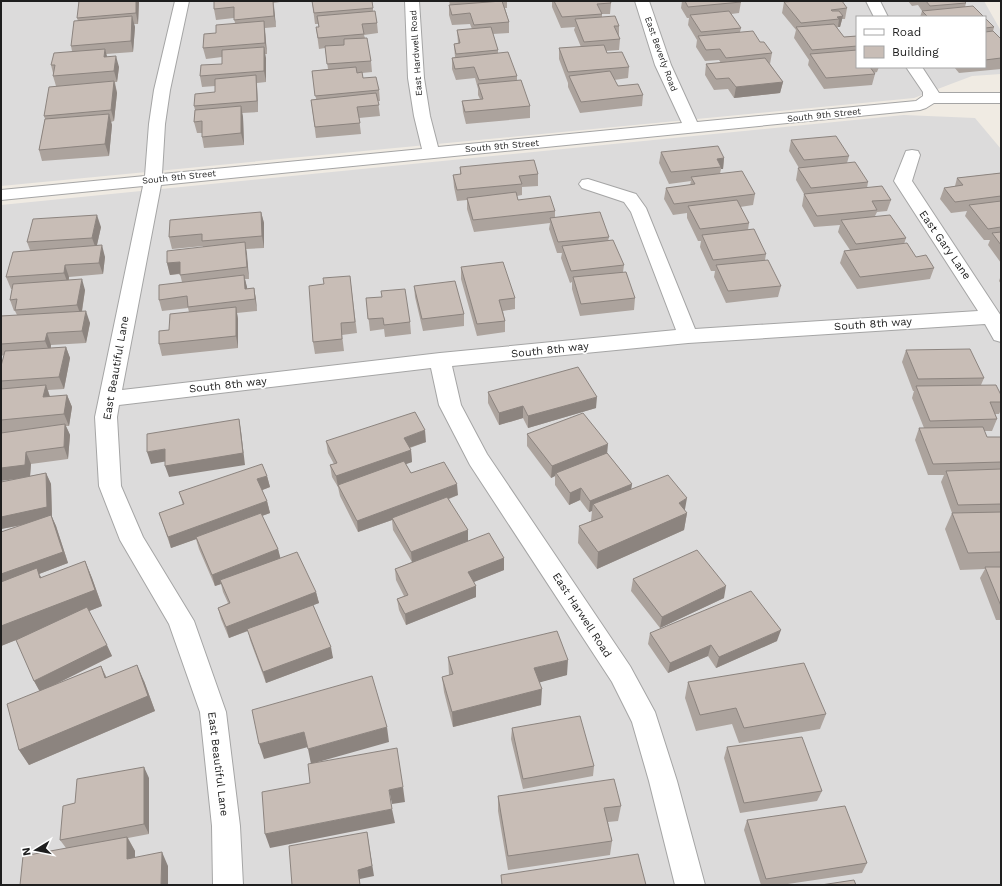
<svg xmlns="http://www.w3.org/2000/svg" width="1002" height="886" viewBox="0 0 1002 886" font-family="'Work Sans',sans-serif">
  <style>
    .residential { fill: #dcdbdb; fill-rule: evenodd }
    .lines { fill: none; stroke-linecap: round; stroke-linejoin: round }
    .minor-casing { stroke: #a5a5a5; stroke-width: 2 }
    .minor { fill: #fff; fill-rule: evenodd }
    .wall { fill: #aca39d }
    .shaded-wall { fill: #8c847f }
    .building { fill: #c8bdb6; stroke: #8c847f }
    .labels { text-anchor: middle; dominant-baseline: central; stroke-width: 3.5; stroke-linejoin: round; paint-order: stroke }
    .far-street-label { font-size: 9px; fill: #1e1e1e; stroke: #fff }
    .street-label { font-size: 11px; fill: #1e1e1e; stroke: #fff }
  </style>
  <rect width="100%" height="100%" fill="#f0ebe3"/>
  <path class="residential" d="M1,1H984L1001,31V74L972,76L914,98L1,186ZM857,17H985V67H857Z
    M904,115L975,118L1001,149V885H1V205Z"/>
  <g class="lines">
    <defs>
      <path id="minor" d="M175,1H189L170,90L165,124L162,174L422,149L414,116L408,78L405,1H419L424,78L430,116L438,147L682,123L655,65L635,1H649L671,65L697,122L916,101L923,96V92L906,67H922L939,93H1001V103H934L926,108L920,110L161,185L122,390L440,353L676,330L631,212L624,202L582,188L579,184L582,180L588,179L636,194L646,208L695,329L978,311L894,181L906,151L912,150L918,151L920,155L912,181L1001,316V342L994,340L985,324L688,343L452,366L461,405L487,454L630,666L655,712L677,781L705,885H675L649,781L632,722L612,682L470,465L439,405L431,368L119,405L117,417L121,486L143,537L194,621L226,712L240,826L243,885H213L212,826L200,712L169,624L120,540L99,486L95,417L143,186L1,200V190L145,176L149,124L154,90Z
        M866,1H880L888,17H874Z"/>
    </defs>
    <use href="#minor" class="minor-casing"/>
    <use href="#minor" class="minor"/>
  </g>
  <path class="wall" d="M139,1L138,24H134L135,27L133,52L106,54L107,57L119,67L117,82H115L117,93L114,121L111,122L112,125L109,156L42,161L39,150L45,119L44,116L56,86L53,76V73L51,65L72,51L71,46L78,21L77,18Z
    M214,1H280V2L273,3L276,27L265,28L267,54H265L266,82L257,83L258,112L242,113L243,117L244,145L204,148L202,137V133H197L194,122L195,110L194,106L215,92V86L202,87L200,76L222,64V57L206,59L203,48L216,33L235,23L234,18L216,20L214,9Z
    M312,1L373,8V11L377,23L378,33L364,35L365,38L371,61L372,72L362,73L363,78L379,90L380,101H378L380,116L359,118L361,134L316,138L311,100L316,99L312,71L328,69L325,48L319,49L316,27H319L318,24H315Z
    M449,1H507V8H505L509,22V33L493,34L498,50V53L517,76V80L530,106V118L466,124L463,112L462,101L480,99L478,95V89L475,78L456,80L452,69V58L455,57L454,44L458,43L457,30L472,29L470,24L452,25L449,15V5H450Z
    M552,1H610L611,3L610,14H602V17L619,26V37L620,39L619,50L606,51L607,53L629,67L628,78L614,80L618,86L643,95L642,106L580,113L568,87V83L559,59V48L581,47L574,30L575,27L561,28L552,7Z
    M682,1H740L741,2L739,13L731,14L741,28L740,32L760,42L772,53L770,64L783,82L780,93L734,98L728,89L714,90L705,75L706,64L721,63L719,60L705,61L696,47L697,40L688,25L689,18H687L681,8Z
    M908,1H964L966,3L965,7L984,17H920L922,11L918,5L912,6Z
    M784,2L847,8L845,19H842L840,27H838L837,28L844,37L857,36V67H879L877,72L874,73L875,74L872,85L824,89L808,65L809,60L794,38L796,30L782,13Z
    M985,18L994,27L993,31L1001,39V69L959,73L954,67H985Z
    M791,140L849,156L847,163L868,182L867,188L891,200L887,211L877,212L875,216L906,238L904,244L916,257L934,268L930,279L857,289L840,263L844,251L850,250L838,232L840,225L814,227L802,206L804,194L796,180L798,168H799L789,151Z
    M661,152L724,158L723,169H721L720,174L755,194L753,205L740,207L749,223L748,230L766,254L765,260L781,286L778,297L726,303L714,277L715,271H711L700,247L701,241H698L687,218V213L673,215L664,199L666,188L690,185L691,181L669,184L659,163Z
    M460,167L538,174V186L522,187V195L517,196L518,200L555,211V217L609,237L608,241L624,265L623,272L635,298L634,310L580,316L572,289V282L570,283L561,258L562,253H557L549,229L550,223L474,232L467,209V200L457,201L454,187L453,175H460Z
    M1001,173V263L988,245L990,240H984L965,216L967,211L951,213L940,199L944,188L955,186L957,178Z
    M261,212L264,223V248L246,249L249,279H245L247,289L254,288L256,300L257,311L237,313L238,319V348L162,356L159,344L169,330L189,312L188,308L162,311L159,300L182,282L180,274L170,275L167,263L203,247V246L172,249L169,237Z
    M101,227L97,245L105,257L103,274L69,277V280L85,290L82,312L90,323L86,343L51,345V348L66,347L70,358L64,389L48,390L50,397L67,395L72,407L69,426H66L70,435L68,459L31,464L30,476L46,473L51,484L52,517L56,526L68,563L39,574L42,578L85,561L92,578L102,606L89,611L112,656L52,686L101,666L107,678L144,681L155,711L29,765L19,750L40,691L34,681L23,637L1,646V532L22,525L1,529V482L14,479L1,433V366L4,355L1,356V316L17,315L15,311H14L10,300L12,289H11L6,277L30,250L27,242Z
    M461,267L515,298V309L503,311L505,321V332L477,336L461,279Z
    M1001,275V284L999,281Z
    M350,276L357,333L342,335L344,351L315,354L313,342L324,284Z
    M414,286L464,314V326L423,331L415,297Z
    M366,298L410,322L411,334L385,337L384,329L370,331Z
    M906,350L984,378L981,385L1001,395V410L999,414H995L997,419L992,431H984L987,437H1001V620H996L980,578L985,569L960,570L945,529L952,513L941,482L944,475H928L915,440L919,428H924L912,398L914,391H913L902,362Z
    M488,392L596,408L528,428L523,418L499,425L488,403Z
    M527,434L607,453L632,484L631,489L685,511L687,513L684,530L597,569L578,543L579,526L591,521L592,511L589,512L580,500L569,505L555,485V476L551,478L527,446Z
    M326,441L426,442L410,448L411,450L412,462L406,464L411,473L458,495L449,499L468,541L504,558V570L473,582L476,597L406,625L399,610L397,599L404,596L396,580L395,569L412,562L393,530L392,520L358,532L340,496L338,487L332,477L330,465L334,464L328,453Z
    M267,476L270,487L262,490L267,501L270,513L262,516L278,549L280,558L316,592L319,603L313,605L333,658L266,683L250,640L248,631L229,638L221,619L218,608L228,603L223,592L221,584L215,586L199,549L196,539L171,548L159,513L183,505L179,492Z
    M633,579L724,598L660,628L631,591Z
    M650,633L777,641L716,668L708,656L668,673L648,644Z
    M448,657L567,675L539,682L541,705L453,727L444,692L442,677L449,675Z
    M688,682L826,714L820,729L739,743L732,724L696,731L685,698Z
    M512,728L594,766L593,776L523,789L511,739Z
    M727,747L822,791L817,801L740,813L724,758Z
    M149,778V834L128,838L135,851V858L168,866V885H20L66,848L60,840L75,803Z
    M498,796L621,806L618,821L608,822L612,841L610,855L508,870L498,811Z
    M747,820L867,863L862,873L781,885H761L744,830Z"/>
  <path class="shaded-wall" d="M136,1H139L138,24L136,13Z
    M273,1L274,6L276,27L274,16Z
    M132,16L135,27L133,52L131,41Z
    M843,16L840,27H838L839,19L837,17Z
    M264,21L267,54L265,43Z
    M264,47L266,58V82L264,71Z
    M105,49L108,60L104,57Z
    M116,56L119,67L117,82L114,71Z
    M256,75L257,86L258,112L257,101Z
    M114,81L117,93L114,121L111,110Z
    M783,82L780,93L734,98L736,87Z
    M241,106L243,117L244,145L241,133Z
    M109,114L112,125L109,156L105,144Z
    M724,158L723,169H721V167L717,159Z
    M261,212L264,223V248L262,236Z
    M97,215L101,227L96,249L92,238Z
    M245,242L247,254L249,279L247,267Z
    M102,245L105,257L103,274L99,263Z
    M180,262L183,273L170,275L167,263Z
    M65,265L69,277L68,284L64,273Z
    M244,275L247,287L248,301L245,289Z
    M82,279L85,290L81,316L77,305Z
    M254,288L256,300L257,311L255,299Z
    M236,307L238,319V348L236,336Z
    M86,311L90,323L86,343L82,331Z
    M47,333L51,345L50,353L45,341Z
    M66,347L70,358L64,389L59,377Z
    M46,385L50,397H43Z
    M67,395L72,407L69,426L64,414Z
    M597,397L596,408L528,428V416Z
    M523,406V418L499,425V413Z
    M239,419L241,431L245,465L169,477L165,466Z
    M65,424L70,435L68,459L64,447Z
    M425,430L426,442L405,449L404,438Z
    M608,444L607,455L556,473L555,476L551,478L552,466Z
    M165,449L168,461L151,464L147,452Z
    M411,450L412,462L339,487L338,485V487L336,476Z
    M26,452L31,464L30,477L1,481V468Z
    M46,473L51,484L52,517L56,526L68,563L39,574L45,584L1,587V574L52,519L1,529V517Z
    M267,476L270,487L260,491L257,479Z
    M457,484L458,495L392,520V518V520L358,532L357,521Z
    M632,484L630,495L593,504L592,511L589,512L590,501Z
    M581,488L580,500L569,505L570,493Z
    M687,498L684,515L687,513L684,530L597,569L598,552L679,503Z
    M267,501L270,513L171,548L168,537Z
    M468,530V541L412,563L411,552Z
    M278,549L281,560L220,580L221,584L215,586L212,575Z
    M504,558V570L469,584L468,572Z
    M85,561L92,578L102,606L1,646V626Z
    M476,586V597L406,625L405,614Z
    M726,586L724,598L660,628L662,617Z
    M316,592L319,603L229,638L226,627Z
    M781,630L777,641L716,668L719,657Z
    M107,645L112,656L40,692L34,681Z
    M711,645L708,656L668,673L670,663Z
    M331,647L333,658L266,683L263,672Z
    M568,660L567,675L534,684V668Z
    M137,665L144,681L155,711L29,765L19,750Z
    M101,666L108,682L105,678Z
    M542,689L541,705L453,727L452,712Z
    M387,727L389,742L311,764L308,749Z
    M304,732L308,747L264,759L259,744Z
    M144,767L149,778V834L144,824Z
    M403,787L405,802L392,804L389,790Z
    M392,809L395,823L270,848L265,834Z
    M367,832L374,876L360,879V885L358,870Z
    M127,837L135,851V873L127,859Z
    M162,852L168,866V885H161Z"/>
  <path class="building" d="M79,1H136V13L77,18Z
    M214,1H273L274,16L234,20V7L214,9Z
    M312,1H372L373,8L314,13Z
    M502,1L509,22L474,25L470,13L452,15L449,5Z
    M554,1H610L611,3L597,4L602,14L562,17Z
    M685,1H740L741,2L688,7Z
    M796,1H842L847,8L831,10L832,11H839L843,16L837,17L839,19L801,23L784,2Z
    M926,1H964L966,3L930,6Z
    M973,6L984,17H928L922,11Z
    M375,11L377,23L362,24L364,34L318,38L316,27H319L317,16Z
    M729,11L741,28L701,32L690,15Z
    M132,16L131,41L71,46L74,21Z
    M615,16L619,26H614L620,39L584,42L575,19Z
    M985,18L994,27L985,28Z
    M264,21L265,43L203,48L204,34L216,33V25Z
    M834,24L844,37L857,36V46L812,50L796,27Z
    M491,27L498,50L456,54L454,44L460,43L457,30Z
    M753,31L760,42H764L772,53L726,58L720,49L706,50L698,36Z
    M993,31L1001,39V58L985,60V32Z
    M367,38L371,61L327,64L325,46L344,45V39Z
    M604,45L607,53L622,52L629,67L568,72L559,48Z
    M264,47V71L200,76L201,65L222,64V50Z
    M105,49L104,57L116,56L114,71L53,76L55,65H51L54,53Z
    M857,50V67H870L875,74L826,78L810,54Z
    M508,52L517,76L479,80L474,67L455,69L452,58Z
    M765,58L783,82L736,87L729,78L716,79L706,64Z
    M356,67L357,73L362,72L363,78L376,77L379,90L315,96L312,71Z
    M610,71L618,86L638,84L643,95L581,102L569,76Z
    M256,75L257,101L194,106L195,94L215,92V79Z
    M521,80L530,106L465,112L462,101L483,99L478,84Z
    M114,81L111,110L44,116L49,87Z
    M376,93L379,105L357,107L360,123L315,127L311,100Z
    M241,106V133L202,137V121L194,122L195,110Z
    M109,114L105,144L39,150L45,119Z
    M836,136L849,156L804,160L791,140Z
    M718,146L724,158L717,159L721,167L671,172L661,152Z
    M534,160L538,174L519,176L522,184L457,190L453,175L461,174L460,167Z
    M855,162L868,182L811,188L798,168Z
    M742,171L755,194L674,204L666,188L695,184L691,177Z
    M1001,173V196L955,202L944,188L963,185L957,178Z
    M882,186L891,200L872,201L877,210L817,216L804,194Z
    M516,192L518,200L550,196L555,211L473,220L467,198Z
    M737,200L749,223L700,229L688,206Z
    M1001,201V227L988,229L969,205Z
    M261,212L262,236L202,241V234L169,237L170,220Z
    M600,212L609,237L558,242L550,218Z
    M97,215L92,238L27,242L33,219Z
    M890,215L906,238L856,244L841,220Z
    M754,229L766,254L713,260L702,235Z
    M1001,232V245L992,233Z
    M613,240L624,265L571,271L562,246Z
    M245,242L247,267L180,275V262L167,263V251Z
    M907,243L916,257L926,255L934,268L860,277L844,251Z
    M102,245L99,263L65,265L64,273L6,277L13,252Z
    M768,260L781,286L728,291L716,265Z
    M503,262L515,298L499,300L505,321L477,324L461,267Z
    M626,272L635,298L581,304L573,277Z
    M244,275L245,289L254,288L255,299L188,307L187,296L159,300V285Z
    M350,276L355,322L341,323L342,339L313,342L309,286L324,284L323,278Z
    M82,279L77,305L15,310L17,299L10,300L13,284Z
    M455,281L464,314L422,319L414,286Z
    M405,289L410,322L384,325L383,318L368,319L366,298L382,297L381,291Z
    M236,307V336L159,344V331L169,330L170,314Z
    M86,311L82,331L47,333L45,341L1,344V316Z
    M66,347L59,377L1,381V366L5,351Z
    M970,349L984,378L918,379L906,350Z
    M578,367L597,397L528,416L523,406L499,413L488,392Z
    M46,385L43,397L67,395L64,414L1,420V389Z
    M996,385L1001,395V402H990L997,419L930,421L916,386Z
    M415,412L425,430L404,438L411,450L336,476L330,465L337,463L326,441Z
    M583,413L608,444L552,466L527,434Z
    M239,419L243,453L165,466V449L147,452V434Z
    M65,424L64,447L26,452L25,465L1,468V433Z
    M983,427L987,437H1001V462L933,464L919,428Z
    M607,453L632,484L590,501L581,488L570,493L556,473Z
    M404,461L411,473L444,462L457,484L357,521L338,485Z
    M262,464L267,476L257,479L267,501L168,537L159,513L184,504L179,492Z
    M1001,469V504L958,505L946,471Z
    M46,473L47,507L1,517V482Z
    M668,475L687,498L679,503L687,513L598,552L579,526L603,517L593,504Z
    M447,497L468,530L411,552L392,518Z
    M1001,512V552L968,553L952,513Z
    M261,513L278,549L212,575L196,537Z
    M51,515L63,552L1,574V532Z
    M489,533L504,558L468,572L476,586L405,614L397,599L408,595L395,569Z
    M697,550L726,586L662,617L633,579Z
    M297,552L316,592L226,627L218,608L230,603L220,580Z
    M85,561L95,590L1,626V582L37,568L40,578Z
    M985,567H1001V606Z
    M751,591L781,630L719,657L711,645L670,663L650,633Z
    M313,605L331,647L263,672L247,629Z
    M87,607L107,645L34,681L16,640Z
    M557,631L568,660L534,668L542,689L452,712L442,677L453,674L448,657Z
    M804,663L826,714L744,728L736,708L700,715L688,682Z
    M137,665L148,696L19,750L7,704L101,666L105,678Z
    M372,676L387,727L308,749L304,732L259,744L252,710Z
    M580,716L594,766L523,779L512,728Z
    M802,737L822,791L744,803L727,747Z
    M397,748L403,787L389,790L392,809L265,834L262,792L310,783L308,764Z
    M144,767V824L60,840L63,806L75,803L77,779Z
    M614,779L621,806L604,808L612,841L508,856L498,796Z
    M845,806L867,863L766,879L747,820Z
    M367,832L372,866L358,870L360,885H292L289,846Z
    M127,837V859L162,852L161,885H20L23,856Z
    M638,854L646,885H502L501,875Z
    M854,880L856,885H821Z"/>
  <g class="labels">
    <g class="far-street-label">
      <text transform="translate(416 53) rotate(-94)">East Hardwell Road</text>
      <text transform="translate(661 54) rotate(70)">East Beverly Road</text>
      <text transform="translate(824 115) rotate(-6)">South 9th Street</text>
      <text transform="translate(502 146) rotate(-5)">South 9th Street</text>
      <text transform="translate(179 177) rotate(-6)">South 9th Street</text>
    </g>
    <g class="street-label">
      <text transform="translate(945 245) rotate(55)">East Gary Lane</text>
      <text transform="translate(873 324) rotate(-4)">South 8th way</text>
      <text transform="translate(550 350) rotate(-6)">South 8th way</text>
      <text transform="translate(116 368) rotate(-80)">East Beautiful Lane</text>
      <text transform="translate(228 385) rotate(-6)">South 8th way</text>
      <text transform="translate(582 615) rotate(57)">East Harwell Road</text>
      <text transform="translate(218 764) rotate(83)">East Beautiful Lane</text>
    </g>
  </g>
  <rect width="1002" height="886" fill="none" stroke="#1e1e1e" stroke-width="4"/>
  <rect x="856" y="16" width="130" height="52" fill="#ffffff" stroke="#a5a5a5"/>
  <rect x="864" y="29" width="20" height="6" fill="#ffffff" stroke="#a5a5a5"/>
  <text x="892" y="36" font-size="12" fill="#1e1e1e">Road</text>
  <rect x="864" y="46" width="20" height="12" fill="#c8bdb6" stroke="#a5a5a5"/>
  <text x="892" y="56" font-size="12" fill="#1e1e1e">Building</text>
  <g transform="translate(36 850) rotate(260)" stroke="#ffffff" stroke-width="3" paint-order="stroke">
  <path d="M0-3L7 15L0 10L-7 15Z" fill="#1e1e1e"/>
  <text y="-6" font-size="11" font-weight="bold" text-anchor="middle" fill="#1e1e1e">N</text>
  </g>
</svg>
